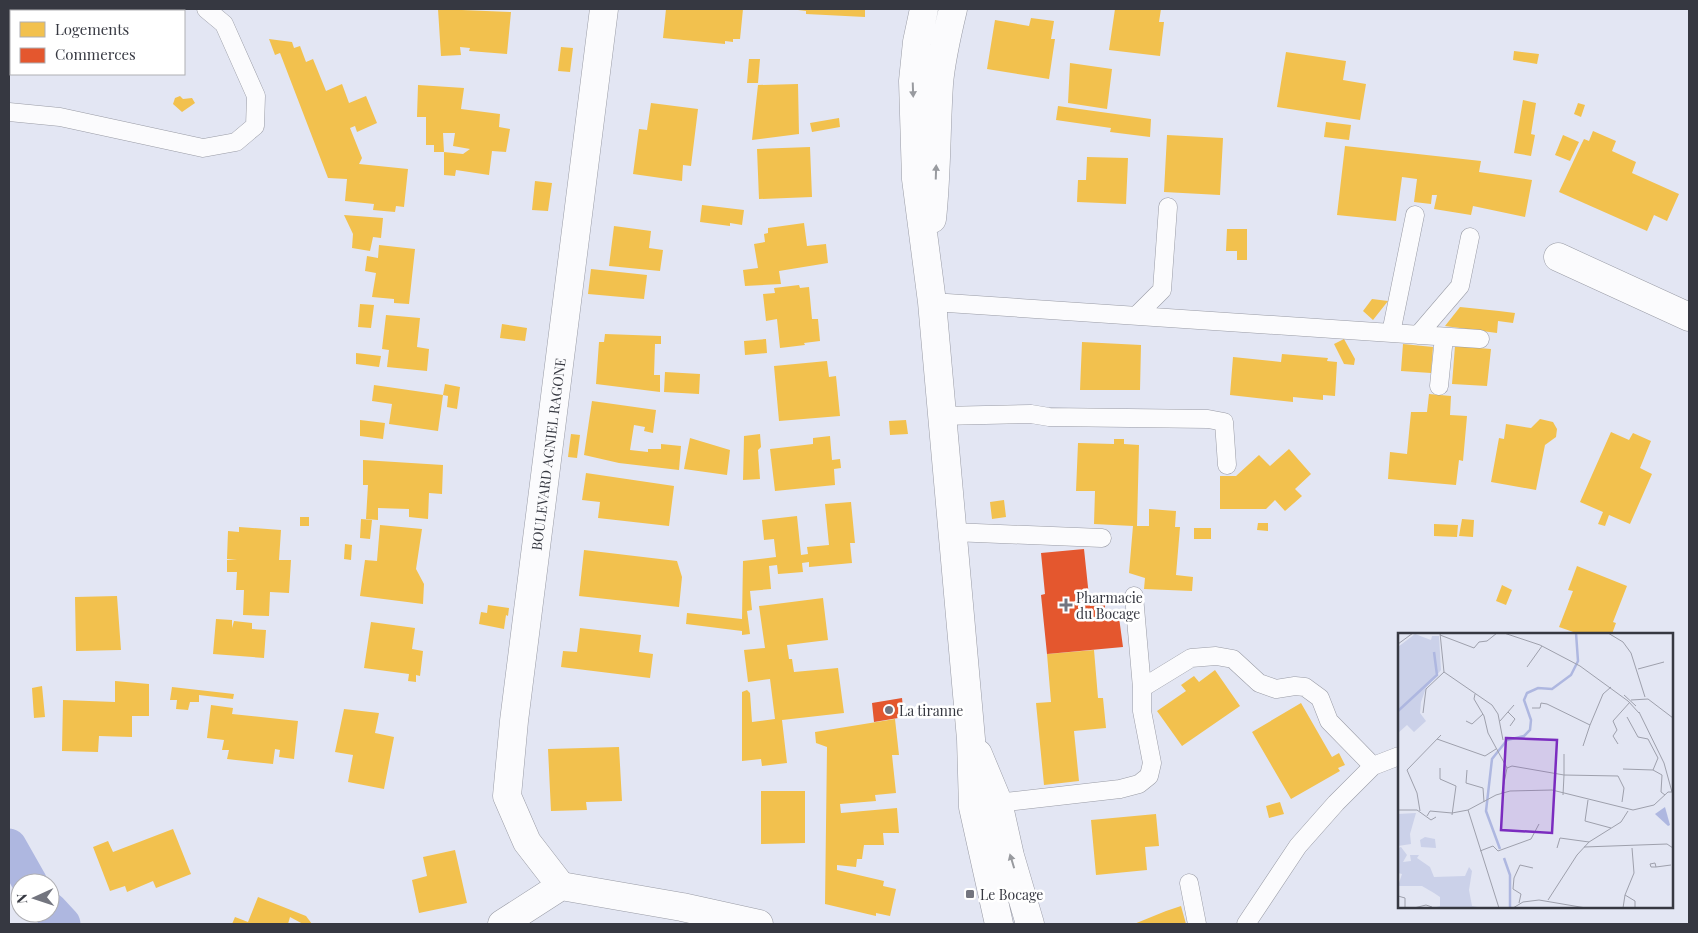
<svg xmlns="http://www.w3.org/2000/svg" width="1698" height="933" viewBox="0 0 1698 933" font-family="'Playfair Display',serif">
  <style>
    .homes { fill: #f2c14e }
    .shops { fill: #e4572e }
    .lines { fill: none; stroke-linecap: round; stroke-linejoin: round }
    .canal { stroke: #aeb7e0; stroke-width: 35 }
    .service-casing { stroke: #999ba5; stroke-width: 19 }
    .minor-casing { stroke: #999ba5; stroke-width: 29 }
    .secondary-casing { stroke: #999ba5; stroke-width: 29 }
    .service { stroke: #fbfbfd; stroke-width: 18 }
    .minor { stroke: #fbfbfd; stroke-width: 28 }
    .secondary { stroke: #fbfbfd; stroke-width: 28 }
    .oneway { fill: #989a9f }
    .poi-dot { fill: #73757f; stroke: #fff; stroke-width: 2 }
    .labels { text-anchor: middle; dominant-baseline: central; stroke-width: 5; stroke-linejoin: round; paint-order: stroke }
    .street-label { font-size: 14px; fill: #363841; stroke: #fff }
    .poi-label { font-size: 14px; fill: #363841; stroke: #fff; text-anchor: start }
    .inset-river { fill: none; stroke: #aeb7e0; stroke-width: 2.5 }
    .inset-road { fill: none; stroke: #9ea0ac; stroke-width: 1 }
    .view { fill: #7b2cbf; fill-opacity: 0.15; stroke: #7b2cbf; stroke-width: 2.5 }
    .inset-edge { fill: none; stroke: #363841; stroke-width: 2.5 }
  </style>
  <rect width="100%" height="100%" fill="#e3e6f3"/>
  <path class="homes" d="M53,9H140V11H53Z
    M161,9H176V11H153Z
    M438,9L511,12L507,54L469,51L470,48L460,47L461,55L441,56Z
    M666,9H743L740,39H733V42L725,41V44L663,38Z
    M790,9H865V17L806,14V11Z
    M1115,9H1161L1159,22H1164L1160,56L1109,50Z
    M1031,18L1054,21L1051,39H1055L1049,79L987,69L995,20L1029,26Z
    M269,39L292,42L294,48L300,46L306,62L313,59L326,91L342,84L349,103L366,96L377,123L357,132L355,126L350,128L362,158L359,164L408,169L404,207L396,206L395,212L373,210L374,204L345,201L347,179L328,178L280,53L275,55Z
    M561,47L573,48L570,72L558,71Z
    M1514,51L1539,54L1537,64L1513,60Z
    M1286,52L1346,61L1343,80L1366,84L1360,120L1277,107Z
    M749,59H760L758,83H747Z
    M1070,63L1112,69L1107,109L1068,103Z
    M798,84L799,134L752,140L758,85Z
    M418,85L464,88L461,109L500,114L499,127L510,129L506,152L492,151L489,175L456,170L455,176L444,175V152L463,154L470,149L453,146L455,133H443L444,152H434V145H426V117H417Z
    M180,96L183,99L192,98L195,103L182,112L173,104L175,98Z
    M1523,100L1536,103L1531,134L1535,135L1531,156L1514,153Z
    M651,103L698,109L691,166L683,165L682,181L633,174L639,129L647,130Z
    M1578,103L1585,105L1581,117L1574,114Z
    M1058,106L1151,119L1150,137L1110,132L1111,128L1056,120Z
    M839,118L840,127L812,132L810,123Z
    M1326,122L1351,125L1349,140L1324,137Z
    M1593,131L1616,141L1612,151L1636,162L1632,173L1679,194L1667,221L1654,215L1647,231L1559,192L1581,145L1584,139L1589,141Z
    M1167,135L1223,138L1220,195L1164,192Z
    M1563,135L1579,142L1570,161L1555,155Z
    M1345,146L1481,161L1479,172L1532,180L1525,217L1473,206L1471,215L1434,209L1437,195H1432L1431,204L1414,202L1417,179L1402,177L1396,221L1337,215Z
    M810,147L812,197L759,199L757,149Z
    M1087,157L1128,158L1126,204L1077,202L1078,180H1086Z
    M535,181L552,183L548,211L532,210Z
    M702,205L744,210L742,225L730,223V226L700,222Z
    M344,215L383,218L381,238L373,237L370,251L352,248L353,234Z
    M804,223L807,246L826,244L828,263L779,271L781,284L745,286L743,270L758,268L754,244L765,242L764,234L768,233V228Z
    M614,226L651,231L649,248L663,250L660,271L609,266Z
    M1227,229H1247V260H1237V251H1226Z
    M379,245L415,249L409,304L394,303V299L372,297L376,273L365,271L367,256L378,258Z
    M591,269L647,275L644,299L588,294Z
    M799,285L800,288L809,287L812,319H818L820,341L804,343L805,345L780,348L777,319L766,321L763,294L775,293L774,288Z
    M1372,299L1388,301L1373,320L1363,311Z
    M360,304L374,305L371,328L358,327Z
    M1460,307L1499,311L1515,313L1513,323L1498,321L1497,333L1445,326Z
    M386,315L420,318L417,347L429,349L427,371L387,367L389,350L382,349Z
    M502,324L527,328L525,341L500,338Z
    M605,334L661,336V344H655L654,375H660V392L596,384L599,342H604Z
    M766,339L767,353L745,355L744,341Z
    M1344,339L1355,359L1354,365L1344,364L1334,344Z
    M1082,342L1141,345L1140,390H1080Z
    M1403,344L1433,347L1431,373L1401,371Z
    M1455,346L1491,349L1487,386L1452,384Z
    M356,353L381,356L379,367L356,364Z
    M1282,354L1328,358L1327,361L1337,362L1335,396L1323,395V400L1293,397V402L1230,395L1233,357L1281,362Z
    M827,361L829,377L836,376L840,416L779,421L774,366Z
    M665,372L700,374L699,394L664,392Z
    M445,384L460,387L457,409L447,407L448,396L443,395Z
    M374,385L443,395L438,431L389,424L392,404L372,401Z
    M1429,394L1451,396L1450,415L1467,416L1463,461L1459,460L1456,485L1388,479L1390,452L1407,454L1411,412H1427Z
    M592,401L656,410L653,433L644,431L645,427L634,425L630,450L648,452V449H661V444L681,446L679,470L619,463L584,455Z
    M1540,419L1553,422L1557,429L1556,437L1545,445L1536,490L1491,482L1499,438L1504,439L1506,424L1531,428Z
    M360,420L385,423L383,439L360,436Z
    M906,420L908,434L890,435L889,421Z
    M1611,432L1629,440L1633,433L1651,441L1640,468L1652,474L1630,524L1609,515L1605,526L1598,524L1603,512L1580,502Z
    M571,434L580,435L577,458L568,457Z
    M760,434L761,447L758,450L760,479L743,480L744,436Z
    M830,436L832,460L840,459L841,468L834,469L835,485L775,491L770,449L813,444V438Z
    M690,438L730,450L727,475L684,469Z
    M1114,439H1124V444L1139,445L1137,526H1149V509L1176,511L1175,527H1180L1176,575L1193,577L1192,591L1144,589L1145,578L1129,573L1133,526L1094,524L1095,491H1076L1078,443L1114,444Z
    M1289,449L1311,474L1295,489L1302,496L1285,511L1275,500L1266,509H1220V476H1236L1259,455L1270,466Z
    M363,460L443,465L442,494L429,493L428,519L409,517V509L378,508V520L366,519L368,485H363Z
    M586,473L674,486L669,526L598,518L600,502L582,500Z
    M1004,500L1006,517L992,519L990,502Z
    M851,502L855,543H850L852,563L809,567V562L802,563L803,572L778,574L777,565L769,566L771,589L750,591L752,610L747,611L750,634L742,635V631L686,624L687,613L742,619L743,561L776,557L774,539L764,540L762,520L797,516L801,555L808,554L807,547L829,545L825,504Z
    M300,517H309V526H300Z
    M361,519L372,520L370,539L360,538Z
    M1462,519L1474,520L1473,537L1459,536Z
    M1258,523H1268V531L1257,530Z
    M1434,524L1458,525L1457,537L1434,536Z
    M380,525L422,529L416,569L424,584L423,604L360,596L365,560L377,561Z
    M239,527L281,530L279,560H291L289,593L270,592L269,616L243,615L244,590H236L237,572H227V560H237L227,559L228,531L239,532Z
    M1194,528H1211V539H1194Z
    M345,544L352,545L351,560L344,559Z
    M584,550L677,561L682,577L679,607L579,596Z
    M1577,566L1627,586L1613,622L1616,623L1612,634H1579L1559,627L1573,591L1568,590Z
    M1502,585L1512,590L1506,605L1496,601Z
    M117,596L121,650L76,651L75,597Z
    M823,598L828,640L787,645L789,659H792L794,672L838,668L844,713L782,720L787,763L762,766L761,759L742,761V692L747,690L750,693L752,722L775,719L770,679L748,682L744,650L765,648L759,606Z
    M488,605L509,608L508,616L506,615L504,629L479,624L481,612L487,613Z
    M216,619L232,620V628L234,621L252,623V629L266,630L264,658L213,654Z
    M371,622L415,628L412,649L423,651L420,676L416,675V682L408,681L409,674L364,668Z
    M580,628L641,635L639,652L653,654L650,678L561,667L563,651L577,652Z
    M1094,650L1098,698H1103L1106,728L1074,731L1079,781L1044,785L1036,703L1051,702L1047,654Z
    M1215,670L1240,706L1182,746L1157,711L1186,691L1181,685L1194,676L1199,682Z
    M115,681L149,684V716H132V737L99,736L98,752L62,751L63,700L115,702Z
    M42,686L45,717L34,718L32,688Z
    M172,687L234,694L233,699L199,695V702H190L188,710L176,709L177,700H170Z
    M1301,703L1332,757L1339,753L1345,765L1338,768L1340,771L1291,799L1252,732Z
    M211,705L233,708L232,714L298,721L294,759L279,757L280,750L275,749L273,764L227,759L229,750H222L224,740L207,738Z
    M344,709L379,713L375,733L394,737L384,789L348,782L353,755L335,752Z
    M895,719L899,755H892L896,793L875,795L876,801L840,804L841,813L897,808L899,833H883L884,845H864L862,859H857L856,867L837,865V870L884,881L883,886L896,889L890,916L876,913V916L825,904L827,747L816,743L815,732Z
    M619,747L622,801L586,802L587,810L551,811L548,749Z
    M761,791H805V843L761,844Z
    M1280,802L1284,814L1269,818L1266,806Z
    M1156,814L1159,846L1145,847L1147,870L1096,875L1091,820Z
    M173,829L191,874L156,888L153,881L127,892L125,886L110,891L93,847L108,841L113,852Z
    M455,850L467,903L419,913L412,880L427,876L423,857Z
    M258,897L306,916L312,924H303L290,917L288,924H232L235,917L248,922Z
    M1181,906L1186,924H1134L1166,911Z"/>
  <path class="shops" d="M1084,549L1090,606L1105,605V612L1118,610L1123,647L1047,654L1041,595L1045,594L1041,553Z
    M902,698L904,717L874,722L872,703Z"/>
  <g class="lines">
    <path class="canal" d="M9,846L30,883
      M50,910L63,924"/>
    <defs>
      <path id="service" d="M9,112L60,117L203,148L236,142L255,126L256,96L224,24L206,9
        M932,302L1480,339
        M1138,314L1162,290L1168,207
        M1391,333L1415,215
        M1418,335L1460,286L1470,237
        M1439,386L1444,337
        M941,416L1031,414L1049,417L1208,419L1224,422L1227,465
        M952,532L1102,538
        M1142,688L1191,658L1216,656L1233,659L1259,683L1276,689L1295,686L1305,687L1320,698L1329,721L1373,766
        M988,804L1120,789L1139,784L1149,776L1152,763L1142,711V688L1134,596
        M1189,883L1197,924
        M1246,924L1298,846L1336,803L1373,766L1399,756"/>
      <g id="minor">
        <path d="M1558,257L1689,317"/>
        <path id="s1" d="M561,886L527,842L507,796L514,721L604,9"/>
        <path d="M502,924L561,886L682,907L759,924"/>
      </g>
      <path id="secondary" d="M924,9L917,42L913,81L916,179L932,302L971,739L973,807L999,924
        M932,219C937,174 936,129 939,84C941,59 947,34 953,9
        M978,754L998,802L1010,856L1030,924"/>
    </defs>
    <use href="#service" class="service-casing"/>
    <use href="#minor" class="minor-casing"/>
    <use href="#secondary" class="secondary-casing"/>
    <use href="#service" class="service"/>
    <use href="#minor" class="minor"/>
    <use href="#secondary" class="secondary"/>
  </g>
  <defs><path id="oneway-solid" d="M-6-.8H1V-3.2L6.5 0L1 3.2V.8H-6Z" transform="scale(1.25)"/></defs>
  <g class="oneway">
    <use href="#oneway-solid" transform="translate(913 90) rotate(88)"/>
    <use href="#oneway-solid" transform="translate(936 172) rotate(-88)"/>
    <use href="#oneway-solid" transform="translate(1012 861) rotate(-107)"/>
  </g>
  <g class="poi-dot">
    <path d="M1063.5 597.5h5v5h5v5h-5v5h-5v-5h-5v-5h5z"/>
    <circle cx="889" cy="710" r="5"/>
    <rect x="965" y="889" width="10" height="10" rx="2.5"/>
  </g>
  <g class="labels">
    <g class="street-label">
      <text stroke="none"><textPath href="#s1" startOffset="450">BOULEVARD AGNIEL RAGONE</textPath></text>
    </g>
    <g class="poi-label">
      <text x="1076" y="597">Pharmacie<tspan x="1076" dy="16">du Bocage</tspan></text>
      <text x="899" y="710">La tiranne</text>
      <text x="980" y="894">Le Bocage</text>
    </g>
  </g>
  <g transform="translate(1398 633)">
    <rect width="275" height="275" fill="#e3e6f3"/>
    <path d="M17,1L33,7L34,3H41L43,37L28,55L23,69L22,80L28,88L16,99L9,92L0,100V14ZM18,180L12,201L13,211L0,213V181ZM27,204L37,206L38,215L23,214L22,207ZM3,214L9,222L5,229L13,228L12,222H21L19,225L32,234L36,244L67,243L71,234L74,238L71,257L74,273L85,275H35L42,273V264L36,260L24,253H0L4,241L0,240V215Z" fill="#cbd1e9"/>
    <path d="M267,174L272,192L270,193L257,181Z" fill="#aeb7e0"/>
    <path class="inset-river" d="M0,78L39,42L36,19M102,216L88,178L94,126L109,107L126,103L132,97L133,87L126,67L129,60L140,55L154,56L173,42L180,28L178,0M106,225L112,242V275"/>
    <path class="inset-road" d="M42,0L46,39L94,72L100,81L105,107M106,0L142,12L182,33L230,68L241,80M210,0L225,9L233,20L247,64M42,2L76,15L81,9L89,8L99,0M0,11L15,0M129,34L144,13M240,36L266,29M77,61L76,66L86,83L90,100L109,135L104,160M226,62L238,73M233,67L250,66L275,85M134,75H142L143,70L149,71L192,92L205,61L213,54M110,79L117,86L112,93M241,79L266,130L274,159M25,80L28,56L46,39M229,84L240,104L250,106L260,125L255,137M68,88L74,91L85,81M102,88L116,72M39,106L87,123L98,116M220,111L215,103L219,97L215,88L232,69M185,113L192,92M42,135V146L58,153L54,182M109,135L114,133L166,142V121M225,136L255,137L264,142L263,159L267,162M69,137L68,150L85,155L86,169M165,162L166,142L220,143L226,155L224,169M190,167L187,188L213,195M0,177H19L33,187L38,184M70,177L101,275M22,178L19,160L9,137L43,102M29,183L32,178L54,180L70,177L98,162L112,158L154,157L235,177L256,172L270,159H275M186,214L269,211L275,215M159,215L162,205L191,209M82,218L95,213L100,218L133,206L141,191M258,234L257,230L252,231L253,234H258L273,232M227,262L236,240L234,215M0,263L7,265V275M150,267L179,222L191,209L223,189L230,178M121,270L123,261L115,256L116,245L122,232L135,235M16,275L28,272L34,274M115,275L125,269L141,267L188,275M225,275L227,262L237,268V275"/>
    <path class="view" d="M108,105L159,107L154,200L103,197Z"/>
    <rect width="275" height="275" class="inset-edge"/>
  </g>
  <rect width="1698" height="933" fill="none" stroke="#363841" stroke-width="20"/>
  <rect x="10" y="10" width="175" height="65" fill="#ffffff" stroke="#afafb3"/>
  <rect x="20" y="22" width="25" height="15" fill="#f2c14e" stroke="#afafb3"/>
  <text x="55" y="35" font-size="15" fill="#363841">Logements</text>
  <rect x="20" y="48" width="25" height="15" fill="#e4572e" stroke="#afafb3"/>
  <text x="55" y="60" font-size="15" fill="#363841">Commerces</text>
  <g transform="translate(35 898) rotate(267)"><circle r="24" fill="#ffffff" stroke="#afafb3"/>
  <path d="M0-4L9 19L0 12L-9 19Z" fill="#73757f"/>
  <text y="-8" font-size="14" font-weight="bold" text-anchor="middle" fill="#363841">N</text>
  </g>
</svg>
